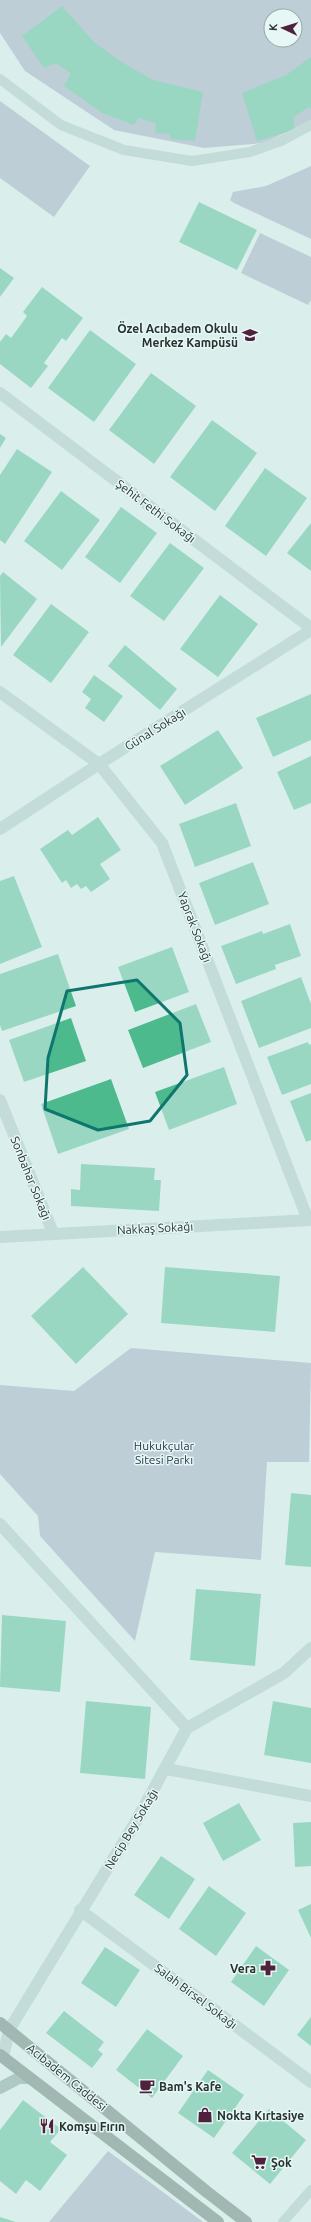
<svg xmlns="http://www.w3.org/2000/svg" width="311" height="2222" viewBox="0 0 311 2222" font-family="Ubuntu,sans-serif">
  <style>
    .green { fill: #9ca6bc; fill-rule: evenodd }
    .building { fill: #4dba8e }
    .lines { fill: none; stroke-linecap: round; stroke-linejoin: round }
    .lane { stroke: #a7c5c0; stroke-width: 10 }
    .street { stroke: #a7c5c0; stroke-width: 12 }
    .secondary { stroke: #799990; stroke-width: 12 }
    .primary { stroke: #59736b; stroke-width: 12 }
    .marked { fill: none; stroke: #0f766e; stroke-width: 3; stroke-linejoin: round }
    .labels { text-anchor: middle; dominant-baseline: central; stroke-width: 3; stroke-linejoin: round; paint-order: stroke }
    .poi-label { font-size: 12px; font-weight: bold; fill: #27332f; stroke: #e6f7f5; text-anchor: start }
    .street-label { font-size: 12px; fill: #27332f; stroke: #e6f7f5 }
    .park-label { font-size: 12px; fill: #2d374e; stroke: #e6f7f5 }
  </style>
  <rect width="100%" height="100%" fill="#daefec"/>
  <path class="green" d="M0,0H311V120L264,143L204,148L114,130L25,71L0,33ZM271,16H295V40H271Z
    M0,101L90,166L54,217L0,178Z
    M311,166V239L234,203L230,200L233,192L266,186Z
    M260,233L311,257V300L308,305L241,273Z
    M131,1348L311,1363L309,1462H267L261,1560L155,1552L135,1641L40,1536L38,1516L0,1474V1385L74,1391Z
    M108,2151L203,2222H49Z"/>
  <path class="building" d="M62,6L94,42L120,61L153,80L203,92L195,141L171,139L169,134L155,133L156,124L139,118L134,125L102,113L64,86L71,74L56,63L44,68L22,36Z
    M311,57V109L309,107L294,117V130L257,141L242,93L286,75Z
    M199,202L257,230L237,270L179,242Z
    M0,268L14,278L0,297Z
    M42,287L83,318L66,341L62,338L44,363L48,366L31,388L0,364V342L6,334L11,338L27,316L23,312Z
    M90,330L136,364L94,422L48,388Z
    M151,373L196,406L154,464L109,430Z
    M212,420L257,453L215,511L170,477Z
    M0,434L6,438L0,448Z
    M17,449L52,472L5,544L0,540V475Z
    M265,468L307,498L266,556L225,526Z
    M61,491L100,520L62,570L24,541Z
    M121,507L157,533L120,583L85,557Z
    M311,523V571L287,553Z
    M170,543L204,568L164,621L130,596Z
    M3,572L37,599L1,647L0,576Z
    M220,595L258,624L218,677L180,649Z
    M51,604L89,632L51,683L13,655Z
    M125,645L177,689L160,710L108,666Z
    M94,675L123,696L104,722L85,708L91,699L82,692Z
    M311,694V740L273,757L256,718Z
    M218,730L243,768L185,805L160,766Z
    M311,756V803L294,810L277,772Z
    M236,803L251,846L195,867L179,824Z
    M98,817L121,850L100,864L110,879L91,892L86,886L81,889L77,884L71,888L66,880L62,883L40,849L68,830L72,835Z
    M253,862L269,904L215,925L199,883Z
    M14,876L42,947L0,964V881Z
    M290,924L301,956L275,965L276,969L236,984L221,946L262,931L263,934Z
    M172,947L189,992L135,1012L118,967Z
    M58,954L76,1006L2,1031L0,1025V974Z
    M301,977L311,1004V1028L259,1048L241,1001Z
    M196,1004L211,1042L143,1068L128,1030Z
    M71,1018L86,1061L24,1082L9,1040Z
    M308,1042L309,1045L311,1044V1084L282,1095L267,1057Z
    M224,1067L237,1104L169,1130L155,1092Z
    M111,1079L129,1129L58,1154L41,1104Z
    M311,1093V1140L306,1142L290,1101Z
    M81,1164L155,1168L154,1180H161L159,1211L71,1206V1189L80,1190Z
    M83,1267L128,1314L76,1364L31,1316Z
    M165,1267L280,1276L275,1332L161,1323Z
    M291,1493L311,1495V1567L285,1565Z
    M196,1589L261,1594L255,1666L190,1660Z
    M2,1615L66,1621L60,1692L0,1687Z
    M86,1701L151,1707L145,1779L80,1773Z
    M273,1701L311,1708V1763L264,1755Z
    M239,1803L261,1840L223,1861L203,1823Z
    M311,1822V1866L295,1867L293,1823Z
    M161,1856L195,1879L169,1919L134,1895Z
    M209,1886L246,1913L216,1956L179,1929Z
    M311,1904V1938L298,1910Z
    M256,1946L289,1970L264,2006L231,1982Z
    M105,1947L140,1970L116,2007L81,1983Z
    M64,2011L104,2042L98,2050L103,2054L92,2068L46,2033Z
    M311,2017V2046L297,2035Z
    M147,2029L183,2056L152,2098L116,2070Z
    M208,2070L244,2095L214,2138L178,2113Z
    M23,2100L61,2129L50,2142L67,2155L40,2191L26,2180L16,2194L0,2181V2130Z
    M269,2109L306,2140L270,2184L232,2153Z
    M0,2217L16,2222H0Z"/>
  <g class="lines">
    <path class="lane" d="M0,79L61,125L124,150L192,161L250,152L281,141L311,125
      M283,2222L311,2190"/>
    <path class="street" d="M0,393L311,628
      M0,692L99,764L162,843L308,1220
      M0,829L99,764L311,630
      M0,1100L53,1233
      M0,1237L311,1220
      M0,1524L187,1728
      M166,1769L311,1796
      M80,1910L311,2082
      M3,2057L9,2030L135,1823L187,1728L284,1673L311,1648"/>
    <path class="secondary" d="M0,2088L19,2078H28"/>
    <path class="primary" d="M0,2023L207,2192L246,2222
      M0,2055L218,2222"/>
  </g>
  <path d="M0 0H311V2222H0ZM137,980L180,1023L187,1075L150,1121L98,1130L45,1109L48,1058L67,991Z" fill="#daefec" fill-opacity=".55" fill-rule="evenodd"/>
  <path class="marked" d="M137,980L180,1023L187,1075L150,1121L98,1130L45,1109L48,1058L67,991Z"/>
  <defs>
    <symbol id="school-bare" viewBox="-9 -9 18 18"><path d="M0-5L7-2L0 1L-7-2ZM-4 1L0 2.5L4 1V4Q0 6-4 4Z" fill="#50213c" stroke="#e6f7f5" stroke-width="2.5" paint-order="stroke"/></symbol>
    <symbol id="pharmacy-bare" viewBox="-9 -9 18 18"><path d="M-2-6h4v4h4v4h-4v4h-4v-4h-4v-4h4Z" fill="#50213c" stroke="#e6f7f5" stroke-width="2.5" paint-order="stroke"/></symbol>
    <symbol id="cafe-bare" viewBox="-9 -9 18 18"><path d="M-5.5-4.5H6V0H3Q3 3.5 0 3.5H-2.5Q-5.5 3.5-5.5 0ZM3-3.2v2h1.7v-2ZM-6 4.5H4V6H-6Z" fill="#50213c" stroke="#e6f7f5" stroke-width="2.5" paint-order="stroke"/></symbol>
    <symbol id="shop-bare" viewBox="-9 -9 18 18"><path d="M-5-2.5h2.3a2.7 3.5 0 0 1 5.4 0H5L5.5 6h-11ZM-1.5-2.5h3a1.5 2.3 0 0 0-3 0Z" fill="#50213c" stroke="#e6f7f5" stroke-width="2.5" paint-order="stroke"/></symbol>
    <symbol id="restaurant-bare" viewBox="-9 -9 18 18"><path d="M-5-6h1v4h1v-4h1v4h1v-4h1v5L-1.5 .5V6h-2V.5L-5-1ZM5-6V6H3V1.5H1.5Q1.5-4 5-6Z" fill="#50213c" stroke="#e6f7f5" stroke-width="2.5" paint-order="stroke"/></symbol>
    <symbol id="supermarket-bare" viewBox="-9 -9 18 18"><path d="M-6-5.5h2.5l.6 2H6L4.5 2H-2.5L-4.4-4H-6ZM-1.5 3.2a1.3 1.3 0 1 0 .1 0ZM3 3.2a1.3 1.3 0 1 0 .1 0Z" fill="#50213c" stroke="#e6f7f5" stroke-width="2.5" paint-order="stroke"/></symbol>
  </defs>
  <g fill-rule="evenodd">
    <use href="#school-bare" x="239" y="324" width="22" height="22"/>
    <use href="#pharmacy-bare" x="257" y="1957" width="22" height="22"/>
    <use href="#cafe-bare" x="136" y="2075" width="22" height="22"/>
    <use href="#shop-bare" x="194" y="2104" width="22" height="22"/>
    <use href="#restaurant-bare" x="36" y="2115" width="22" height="22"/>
    <use href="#supermarket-bare" x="248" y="2151" width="22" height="22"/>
  </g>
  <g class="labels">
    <g class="poi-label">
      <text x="238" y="328" text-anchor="end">Özel Acıbadem Okulu<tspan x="238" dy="14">Merkez Kampüsü</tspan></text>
      <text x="256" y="1968" text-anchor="end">Vera</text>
      <text x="159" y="2086">Bam's Kafe</text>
      <text x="217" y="2115">Nokta Kırtasiye</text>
      <text x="59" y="2126">Komşu Fırın</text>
      <text x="271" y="2162">Şok</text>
    </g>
    <g class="street-label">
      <text transform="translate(156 511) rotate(37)">Şehit Fethi Sokağı</text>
      <text transform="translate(155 729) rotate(-32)">Günal Sokağı</text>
      <text transform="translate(195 927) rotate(69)">Yaprak Sokağı</text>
      <text transform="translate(31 1178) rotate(68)">Sonbahar Sokağı</text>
      <text transform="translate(155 1228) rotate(-3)">Nakkaş Sokağı</text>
      <text transform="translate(131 1829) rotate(-59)">Necip Bey Sokağı</text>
      <text transform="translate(196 1996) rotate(37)">Salah Birsel Sokağı</text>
      <text transform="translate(67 2077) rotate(39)">Acıbadem Caddesi</text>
    </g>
    <g class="park-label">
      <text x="164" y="1445">Hukukçular<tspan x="164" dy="14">Sitesi Parkı</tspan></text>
    </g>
  </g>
  <g transform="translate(283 28) rotate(274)"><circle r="19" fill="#e6f7f5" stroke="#9aa9a6"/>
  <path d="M0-3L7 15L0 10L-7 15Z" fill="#50213c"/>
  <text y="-6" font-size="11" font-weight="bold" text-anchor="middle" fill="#27332f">K</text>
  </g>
</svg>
